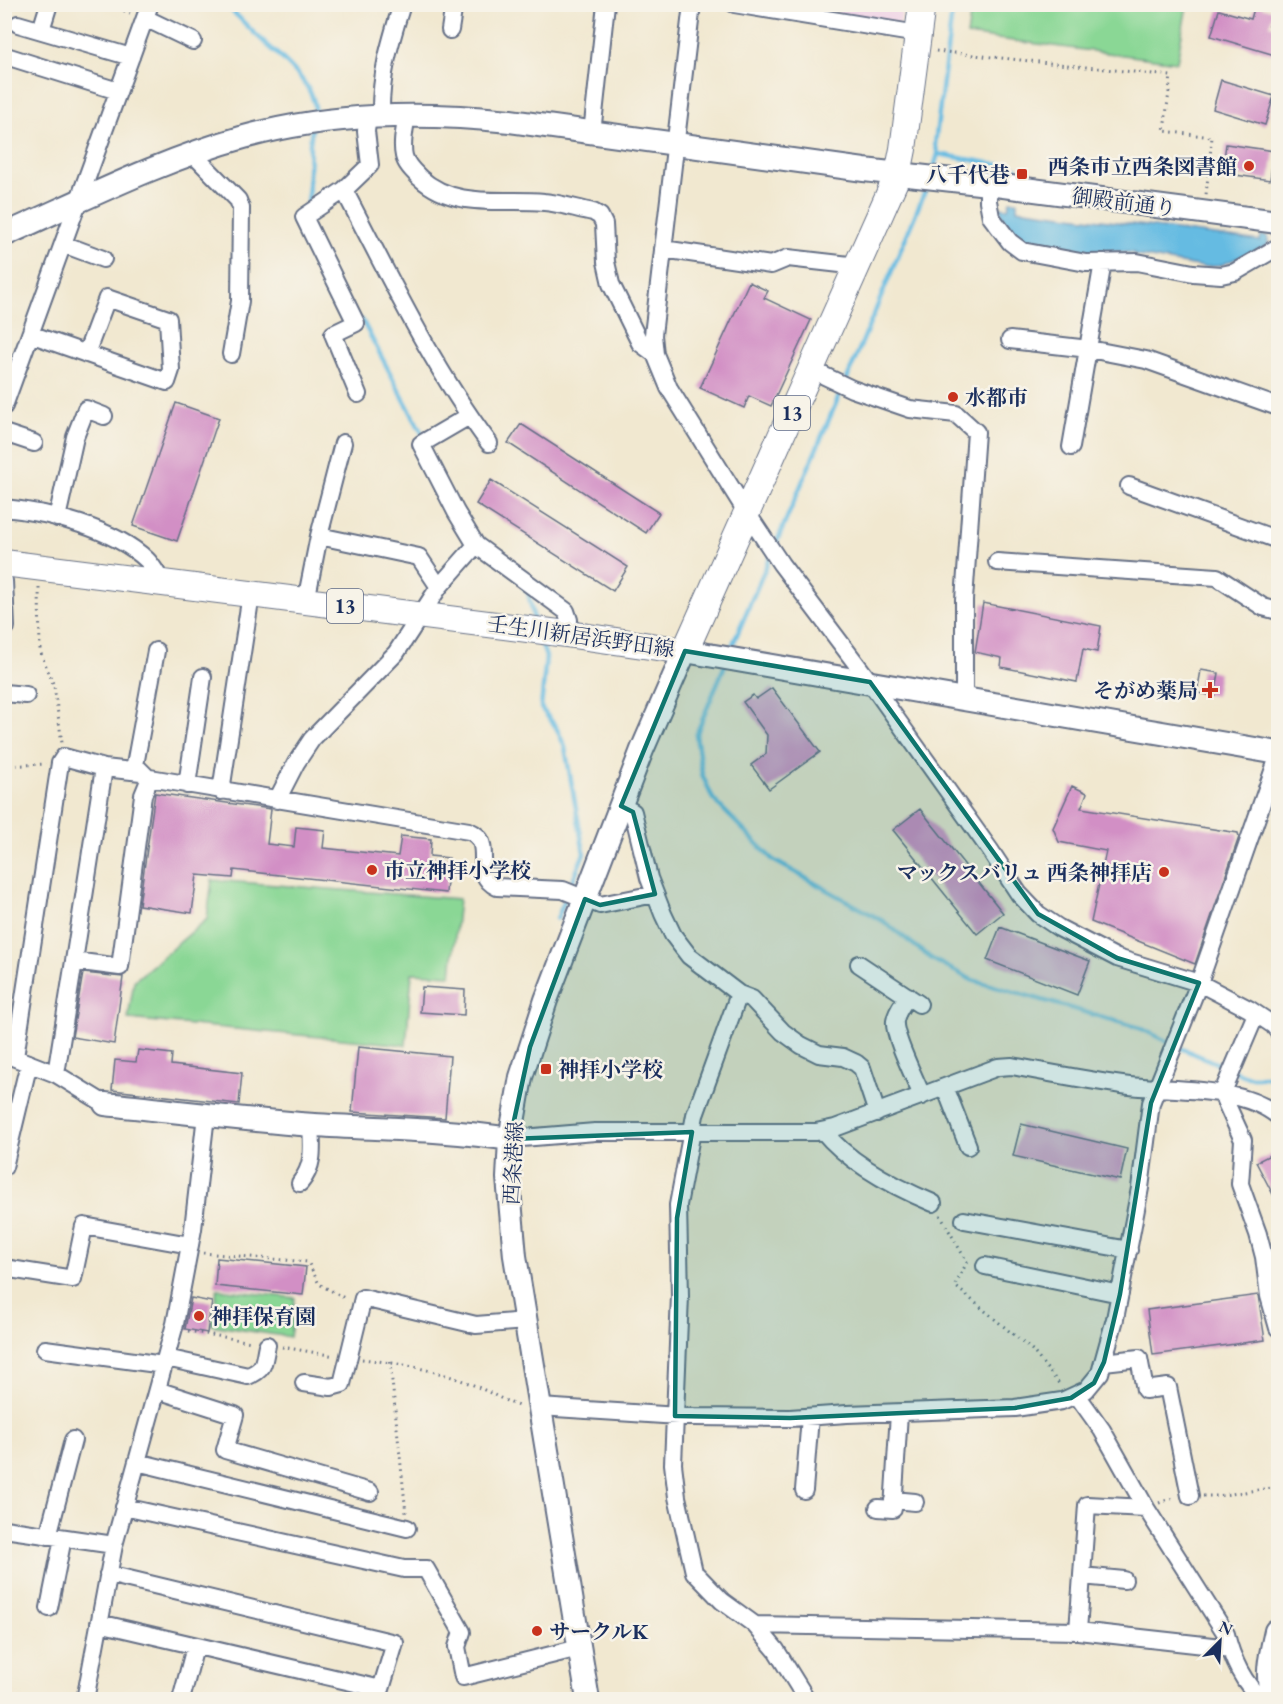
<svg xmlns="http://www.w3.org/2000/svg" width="1283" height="1704" viewBox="0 0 1283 1704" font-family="'EB Garamond','Noto Serif JP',serif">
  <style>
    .built { fill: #efd0e6 }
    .green { fill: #8ad795; stroke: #52837a; stroke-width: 1.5 }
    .water { fill: #65bbe2; stroke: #4075a0; stroke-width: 1.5 }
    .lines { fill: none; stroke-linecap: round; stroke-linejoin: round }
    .stream { stroke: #65bbe2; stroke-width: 4.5 }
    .building { fill: #d28fc5 }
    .street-casing { stroke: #667086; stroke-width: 20 }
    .secondary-casing { stroke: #667086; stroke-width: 26 }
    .primary-casing { stroke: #667086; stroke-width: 28 }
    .path { stroke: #667086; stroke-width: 3; stroke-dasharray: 1.5 4.5; stroke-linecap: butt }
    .street { stroke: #fff; stroke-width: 16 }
    .secondary { stroke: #fff; stroke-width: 22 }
    .primary { stroke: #fff; stroke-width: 26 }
    .marked { fill: #0f766e; fill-opacity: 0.2; stroke: #0f766e; stroke-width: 4.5; stroke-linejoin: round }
    .poi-dot { fill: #c8321e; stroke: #f7f3e8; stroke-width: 2 }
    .labels { text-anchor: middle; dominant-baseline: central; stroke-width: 5; stroke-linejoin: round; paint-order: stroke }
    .shield { fill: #f7f3e8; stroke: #5d6a87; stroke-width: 1.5 }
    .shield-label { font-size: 20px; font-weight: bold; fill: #1b2f5e }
    .poi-label { font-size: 21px; font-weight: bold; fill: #1b2f5e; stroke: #f7f3e8; text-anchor: start }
    .street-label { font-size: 21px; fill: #1b2f5e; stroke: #f7f3e8 }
  </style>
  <rect width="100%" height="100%" fill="#f7f3e8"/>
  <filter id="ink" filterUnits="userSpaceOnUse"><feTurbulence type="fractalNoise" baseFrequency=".0167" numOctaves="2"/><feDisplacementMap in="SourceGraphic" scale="12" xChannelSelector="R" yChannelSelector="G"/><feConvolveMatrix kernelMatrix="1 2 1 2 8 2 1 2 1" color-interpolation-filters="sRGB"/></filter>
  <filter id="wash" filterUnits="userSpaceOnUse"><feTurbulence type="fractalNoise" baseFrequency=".008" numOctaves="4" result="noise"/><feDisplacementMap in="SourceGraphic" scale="24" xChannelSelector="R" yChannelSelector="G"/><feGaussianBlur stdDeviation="1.35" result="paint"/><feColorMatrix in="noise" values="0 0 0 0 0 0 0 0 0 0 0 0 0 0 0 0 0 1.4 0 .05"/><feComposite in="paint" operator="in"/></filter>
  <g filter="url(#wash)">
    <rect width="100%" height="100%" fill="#f1e8d0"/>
    <path class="built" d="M839,5H903L900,24L837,15Z"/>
    <path class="green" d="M972,5V4L1187,5L1177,62L967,35Z
      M212,880L459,899L451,975L412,973L406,1045L128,1019L134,981L207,919Z
      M217,1289L295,1298L290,1337L211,1325Z"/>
    <path class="water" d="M1010,201H1017V209L1260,241L1261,235L1268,236V245L1219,266L1204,267L1134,255V253L1113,251L1112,255C1076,253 1006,252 1000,207L1008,208Z"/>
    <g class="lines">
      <path class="stream" d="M224,4C238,15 249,29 262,40C280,57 319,87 315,115
        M938,154L1017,168L1015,182
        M933,170L938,154L935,144L953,4
        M308,207L310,143L312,129
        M362,320L424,437
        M846,381L928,184
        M775,546L842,389
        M525,589L528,592L534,620
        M540,640L546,657L541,708L556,727L565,747L584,853L557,919
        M730,651L770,557
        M725,665L696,735L702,774L713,799L773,860L883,921L932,959L972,980L1140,1028L1170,1043
        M1178,1047L1228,1068
        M1235,1071L1248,1077H1275L1278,1079"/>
    </g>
    <g id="blocks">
      <path class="building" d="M1255,5L1274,11L1269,25L1278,27V56L1211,36L1219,10L1251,19Z
        M1221,80L1274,96L1265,125L1213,109Z
        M1226,144L1274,151L1270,180L1222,173Z
        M749,282L768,291L764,298L811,320L771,406L749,396L744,408L700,388Z
        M176,403L219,418L177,541L133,526Z
        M521,424L659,513L646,533L508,443Z
        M491,480L628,567L613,591L476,504Z
        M983,603L1101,626L1097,652L1083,649L1077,682L1001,667L1002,658L975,652Z
        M1201,670L1219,673L1215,696L1197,693Z
        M772,688L820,752L769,789L751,765L766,754L767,735L743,702L753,695L756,699Z
        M1072,786L1087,793L1081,808L1238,833L1239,837L1195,964L1091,922L1106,851L1059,842L1053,828Z
        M155,793L271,809L267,844L294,847L296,827L325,830L323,848L398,856L401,836L431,839L430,856L449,858L446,893L234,870L233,878L197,875L192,913L139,905Z
        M920,809L1003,913L977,934L893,830Z
        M1000,927L1090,961L1077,995L987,960Z
        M83,973L123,977L114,1044L72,1037Z
        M422,987L465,990L464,1015L420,1012Z
        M358,1047L450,1056L445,1118L352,1112Z
        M138,1050L172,1054L171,1065L242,1073L239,1104L112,1090L115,1060L136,1062Z
        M1021,1124L1127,1149L1120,1180L1013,1156Z
        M1278,1151V1204L1256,1162Z
        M217,1258L306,1267L303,1295L215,1286Z
        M1258,1295L1265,1340L1153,1355L1147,1310Z
        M191,1298L212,1302L207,1333L185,1329Z"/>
    </g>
  </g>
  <g filter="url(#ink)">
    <use href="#blocks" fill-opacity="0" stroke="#667086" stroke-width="1.5"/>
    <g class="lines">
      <defs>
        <path id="street" d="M692,4L653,335L655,354L669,388L747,513L781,564L870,682L990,850L1019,894L1038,914L1059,928L1117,958L1199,983L1249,1009L1273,1025L1278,1031
          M734,4L918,34
          M145,18L193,41
          M18,24L131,57
          M41,30L49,4
          M450,30L454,4
          M6,56L118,91
          M407,115C405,128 401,143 404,156C406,165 414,172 420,178C456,210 501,198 544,202C560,203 577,209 593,212L600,216L604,224L606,262L611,284L640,343L655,354
          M381,116C380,75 390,43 402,4
          M592,133L606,4
          M193,154L238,200L241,208L240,301L231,354
          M988,184V201L991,217L1010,242L1022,251L1086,263L1137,262L1193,273L1221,275L1235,272L1278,247
          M344,190C389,276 431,365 489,443
          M63,244L103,259
          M663,249L771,265L788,258L858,266
          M30,334L167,382L171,370L168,319L107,298L86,354
          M1010,340L1089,349L1146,360L1278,407
          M812,370L852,389L910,409L956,414L976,432L964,600V697
          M358,394L333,334L356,323L304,217L344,190L370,165L366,131L368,117
          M4,406L150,4
          M469,416L421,444L456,512L476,545L566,611L569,620L567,634
          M4,433L34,443
          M1071,447L1103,262
          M1129,486L1278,540
          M4,508C48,512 115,529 147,560C153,566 158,576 163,583
          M57,518L75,437L86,409L104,416
          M319,536L419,557L439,587
          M997,562L1217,577L1263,607L1278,611
          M4,581L6,627
          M306,601L319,536L343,443
          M4,693L26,695
          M146,776L135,765L156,651
          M187,785L203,677
          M221,791L251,594
          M277,800L296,763L312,739L396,653L439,587L476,545
          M621,806L633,812L649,878L663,914L673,935L689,956L739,994L752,999L783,1032L801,1045L819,1054L843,1057L856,1063L862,1068L877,1113
          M74,961L104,768
          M859,964L919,1004
          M739,994L695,1115L678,1205L680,1296L673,1464L677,1497L694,1572L722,1601L755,1625L776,1650L807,1700
          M908,996C903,1004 896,1012 895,1021C893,1036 916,1080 922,1096
          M1256,1014L1222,1094L1243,1140L1240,1184L1258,1234L1264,1257L1269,1296L1278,1328
          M5,1054L56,1074L105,1104
          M15,1057L60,763L64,757L104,768L141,772
          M56,1074L74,961L120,967L143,795L150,778L469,831C497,842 469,874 497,887L563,890L600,905L655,894
          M945,1087L968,1146
          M823,1131C849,1163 895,1187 933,1203
          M510,1139L595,1132H816L835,1128L998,1067L1012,1066C1049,1073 1085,1080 1122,1085C1170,1092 1239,1084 1278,1116
          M4,1167L29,1063
          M300,1183C315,1165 312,1147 311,1124
          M964,1220L1129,1250
          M985,1266L1120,1294
          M4,1268L73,1279L84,1226L190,1245
          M45,1349L164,1365
          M166,1358L248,1376C266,1369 263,1362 267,1345
          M1104,1362L1139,1358L1145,1390L1168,1387L1190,1496
          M304,1383L331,1387L342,1384L363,1298L476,1325L526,1321
          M157,1390L235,1415L225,1450L370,1492
          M1077,1395L1102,1430L1146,1508L1226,1634C1231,1656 1244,1687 1264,1700
          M540,1407L694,1417L790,1418L847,1414L1015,1408L1062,1401L1086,1390L1100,1373L1115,1319L1140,1188L1151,1103L1199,983L1278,757
          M137,1462L407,1528
          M804,1490L810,1417
          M893,1500L915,1502
          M124,1507L404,1569H426L462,1632L457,1647L463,1677L579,1648
          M878,1508L893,1509L899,1413
          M4,1529L114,1545
          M48,1536L73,1440
          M1082,1576L1124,1580
          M49,1608L63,1538
          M99,1623L381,1689L395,1643L108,1574
          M755,1625L1078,1631L1222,1647L1230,1651
          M1078,1631L1087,1505L1146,1508
          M85,1700L114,1545L175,1324L193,1229L206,1115
          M181,1700L195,1647"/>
        <path id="secondary" d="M4,235C83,200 161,160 244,137C332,113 421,112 510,121L864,170L988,184L1278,222
          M105,1104C175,1111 244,1120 314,1125C380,1129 446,1129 510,1139
          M588,1700L515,1256L508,1178L510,1139L521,1077L546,1000L642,750L685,651L1278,753
          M1274,1700C1264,1678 1271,1653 1276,1631"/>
        <path id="primary" d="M4,563L567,634L685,651L898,174L903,149L922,4"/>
      </defs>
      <use href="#street" class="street-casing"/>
      <use href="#secondary" class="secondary-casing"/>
      <use href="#primary" class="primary-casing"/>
      <path class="path" d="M107,4L130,13
        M936,51L1171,76L1164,131L1212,137L1206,195
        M39,588L40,651L54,686L62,743
        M4,766L46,764
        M940,1215L967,1262L955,1286L1032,1350L1061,1386
        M203,1253L308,1262L319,1284L346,1299
        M188,1331L252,1342
        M282,1347L335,1356
        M362,1359C398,1363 437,1370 471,1384C488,1391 504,1401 521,1407
        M390,1362L406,1513
        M1203,1496H1217L1278,1487
        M1159,1503L1176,1497"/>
      <use href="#street" class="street"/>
      <use href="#secondary" class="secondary"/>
      <use href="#primary" class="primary"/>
    </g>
  </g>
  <path class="marked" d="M685,651L870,682L1038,914L1117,958L1199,983L1151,1103L1120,1294L1104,1362L1094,1383L1071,1398L1015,1408L790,1418L675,1416L677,1218L692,1132L510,1139L530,1047L585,899L600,905L655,894L633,812L621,806Z"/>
  <g class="poi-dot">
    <circle cx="1249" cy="166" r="6"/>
    <rect x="1016" y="168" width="12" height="12" rx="3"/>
    <circle cx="953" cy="397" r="6"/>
    <path d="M1207 681h6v6h6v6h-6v6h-6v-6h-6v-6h6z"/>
    <circle cx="372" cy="870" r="6"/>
    <circle cx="1164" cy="872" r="6"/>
    <rect x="540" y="1063" width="12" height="12" rx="3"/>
    <circle cx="199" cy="1316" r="6"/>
    <circle cx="537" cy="1631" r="6"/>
  </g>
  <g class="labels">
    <g class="shield">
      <rect x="774" y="396" width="36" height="34" rx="4.5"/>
      <rect x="327" y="589" width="36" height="34" rx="4.5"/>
    </g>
    <g class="shield-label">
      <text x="792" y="413">13</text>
      <text x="345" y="606">13</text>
    </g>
    <g class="poi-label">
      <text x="1237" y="166" text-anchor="end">西条市立西条図書館</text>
      <text x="1010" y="174" text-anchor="end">八千代巷</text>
      <text x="965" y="397">水都市</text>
      <text x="1198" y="690" text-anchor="end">そがめ薬局</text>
      <text x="384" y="870">市立神拝小学校</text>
      <text x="1152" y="872" text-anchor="end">マックスバリュ 西条神拝店</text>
      <text x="558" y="1069">神拝小学校</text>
      <text x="211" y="1316">神拝保育園</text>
      <text x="549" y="1631">サークルK</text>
    </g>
    <g class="street-label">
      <text transform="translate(1124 202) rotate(7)">御殿前通り</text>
      <text transform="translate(581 636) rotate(8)">壬生川新居浜野田線</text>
      <text transform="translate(513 1163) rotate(-87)">西条港線</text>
    </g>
  </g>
  <rect width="1283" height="1704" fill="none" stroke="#f7f3e8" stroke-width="24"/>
  <g transform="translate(1220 1641) rotate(24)" stroke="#f7f3e8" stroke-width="4.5" paint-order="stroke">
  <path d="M0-4.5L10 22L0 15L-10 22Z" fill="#1b2f5e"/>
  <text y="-9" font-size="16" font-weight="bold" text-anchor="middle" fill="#1b2f5e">N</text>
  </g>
</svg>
